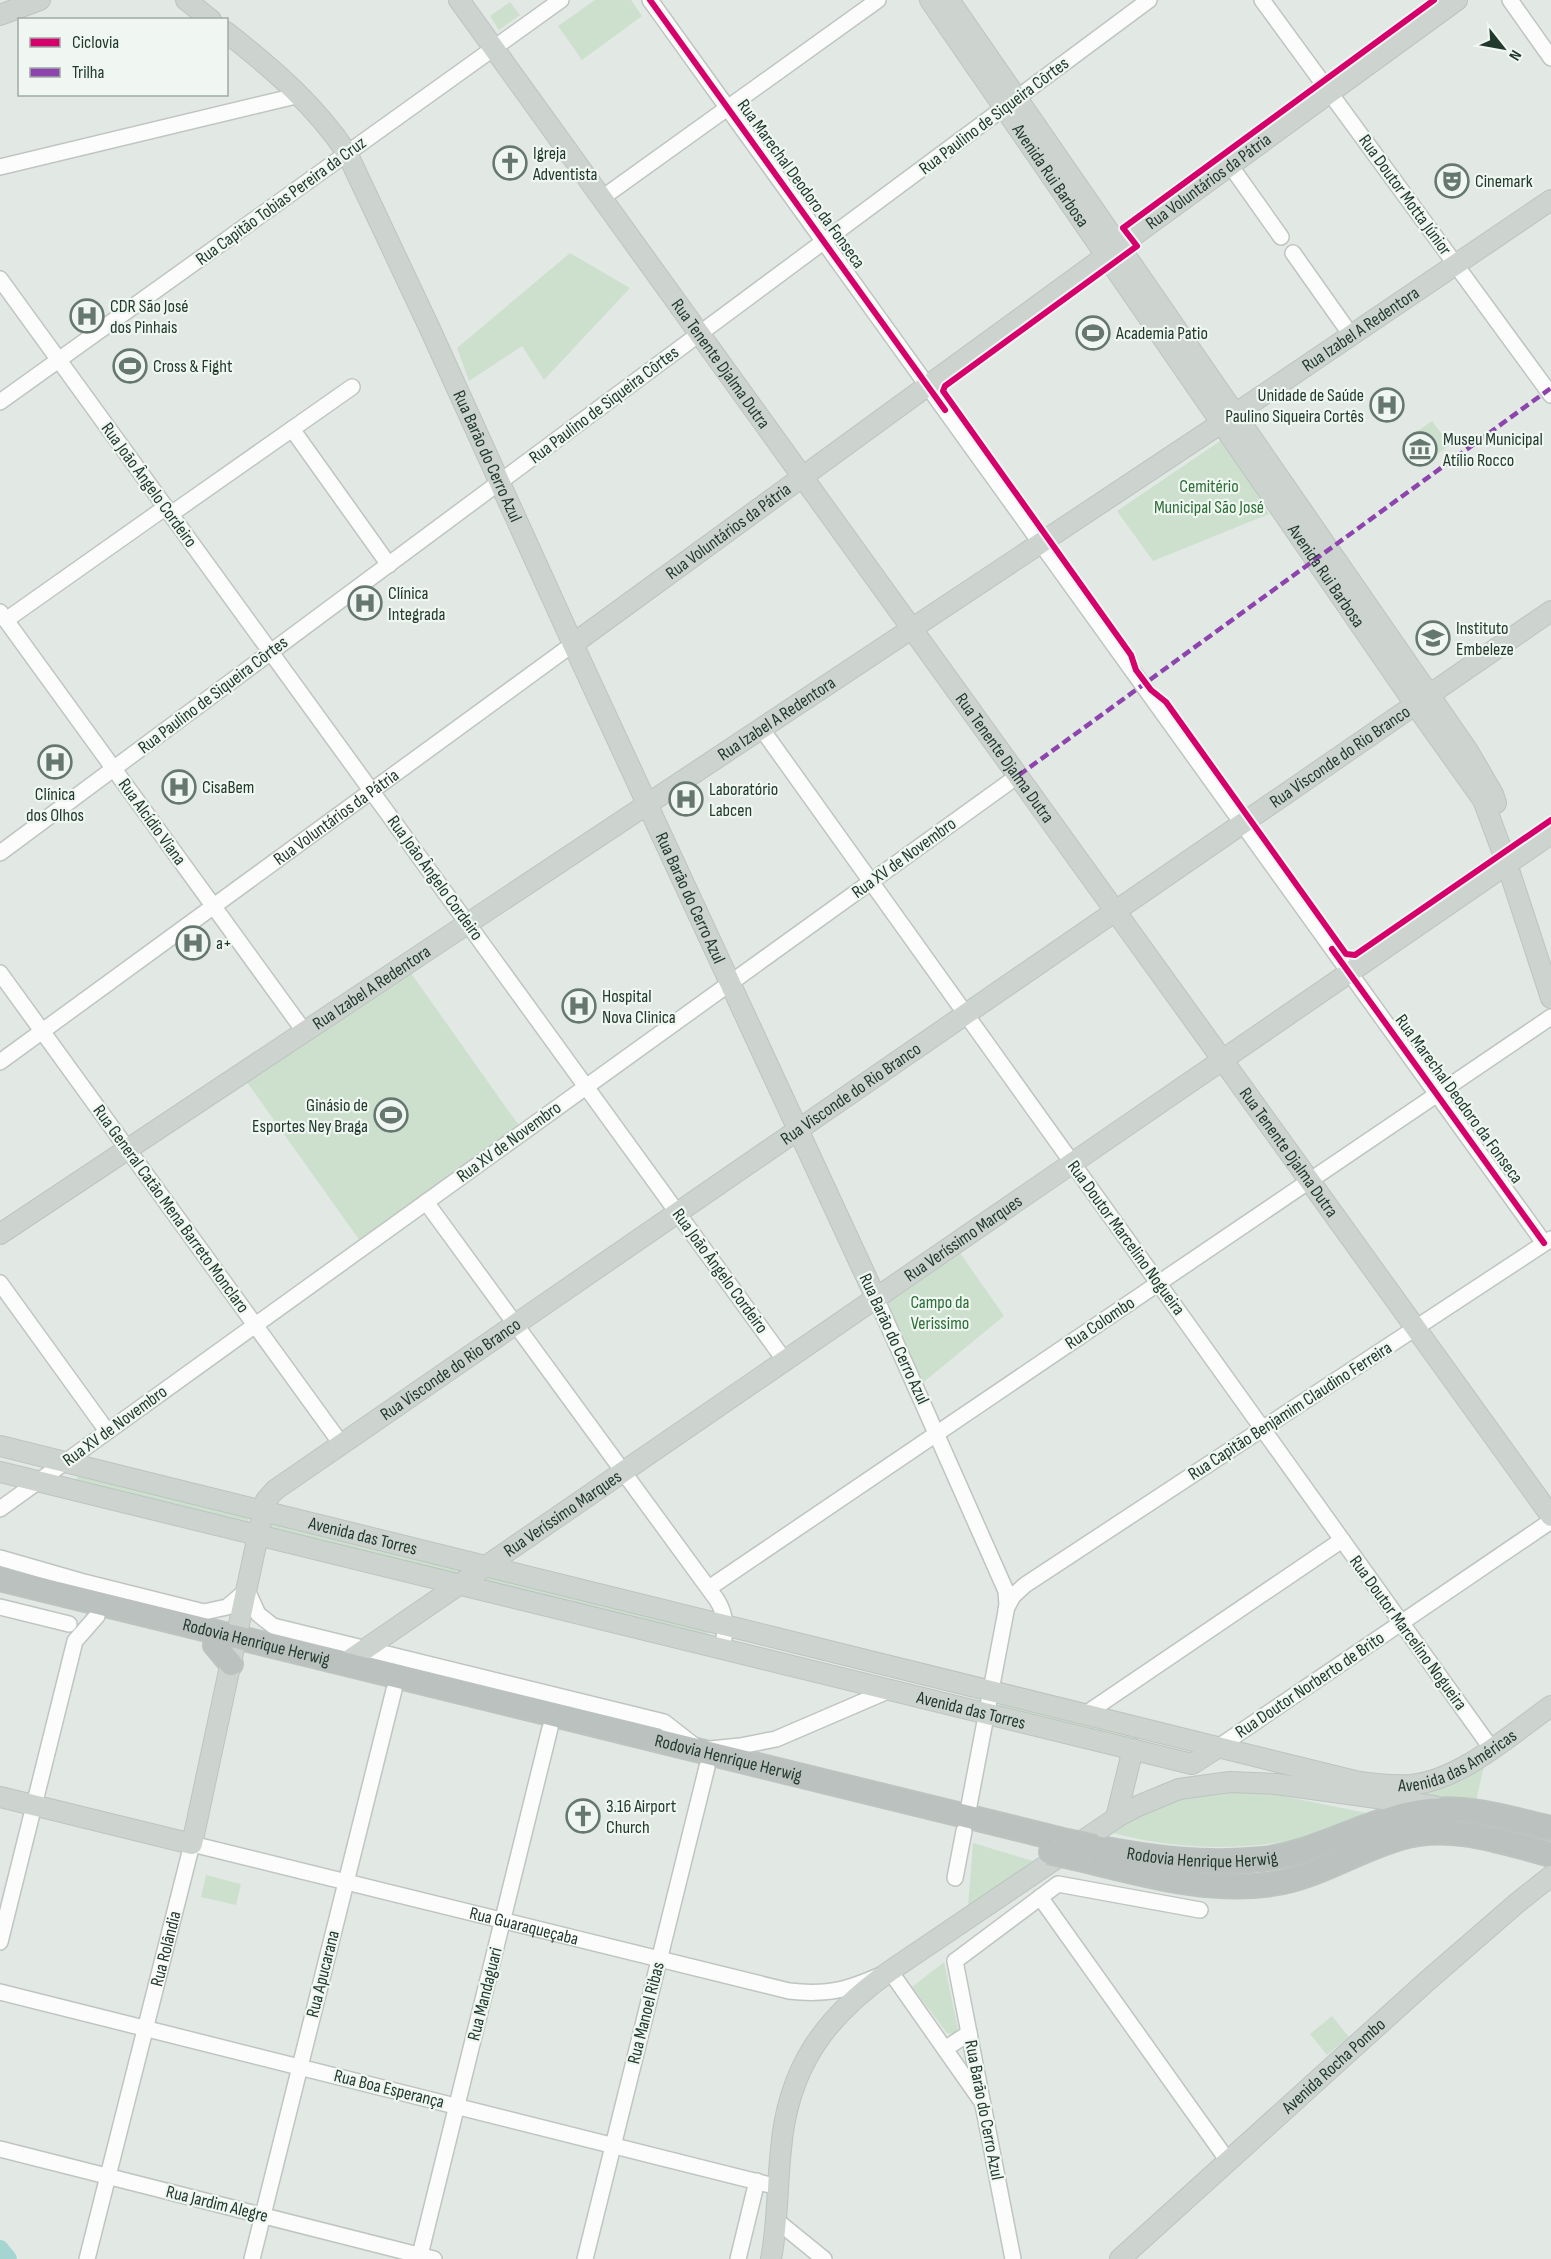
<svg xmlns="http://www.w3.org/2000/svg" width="1551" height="2259" viewBox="0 0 1551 2259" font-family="'Sofia Sans Condensed',sans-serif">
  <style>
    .green { fill: #cce0cd }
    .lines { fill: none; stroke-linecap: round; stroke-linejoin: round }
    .river { stroke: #a5d5d0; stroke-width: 18 }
    .minor-casing { stroke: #bfc5c1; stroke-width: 18 }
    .major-casing { stroke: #bcc4c0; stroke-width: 22 }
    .highway-casing { stroke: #bcc4c0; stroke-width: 26 }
    .minor { stroke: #fbfcfb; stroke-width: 15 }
    .major { stroke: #cdd4d0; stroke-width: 20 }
    .highway { stroke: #bac1be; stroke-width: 22 }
    .highway-bridge-casing { stroke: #bcc4c0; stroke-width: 26; stroke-linecap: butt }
    .highway-bridge { stroke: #bac1be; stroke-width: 22 }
    .quiet { stroke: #8e44ad; stroke-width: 4.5; stroke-dasharray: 9 4.5; stroke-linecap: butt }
    .cycleway-casing { stroke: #f0f7f2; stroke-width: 10 }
    .cycleway { stroke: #d6006c; stroke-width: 6 }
    .labels { text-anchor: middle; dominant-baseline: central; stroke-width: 4.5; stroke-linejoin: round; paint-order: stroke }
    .street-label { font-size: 18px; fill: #223a2e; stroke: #f0f7f2 }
    .poi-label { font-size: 18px; fill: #223a2e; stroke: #f0f7f2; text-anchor: start }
    .park-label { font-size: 18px; fill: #2e6e38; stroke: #f0f7f2 }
  </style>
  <rect width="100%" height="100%" fill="#e2e8e4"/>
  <path class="green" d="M595,0H631L642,16L582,60L558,26Z
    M510,2L520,15L499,30L490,16Z
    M570,253L630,288L544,380L522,346L469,381L457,348Z
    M1432,421L1450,445L1433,457L1427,450L1429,448L1415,433Z
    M1223,439L1269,514L1153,561L1117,511Z
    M408,969L520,1127L360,1241L244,1078Z
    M956,1247L1004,1316L920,1385L881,1300Z
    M79,1472L250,1515L247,1526L75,1484Z
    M270,1518L469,1568L457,1580L266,1533Z
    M485,1571L709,1630L706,1639L477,1584Z
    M1001,1698L1139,1732L1136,1742L998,1712Z
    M1484,1766L1476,1801L1419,1793Z
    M1228,1790L1267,1793L1367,1813C1344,1823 1319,1836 1294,1840C1233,1851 1173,1849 1113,1833C1156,1805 1177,1796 1228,1790Z
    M973,1843L1033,1861L968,1906Z
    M206,1875L241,1884L236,1905L201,1897Z
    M944,1962L958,2029L954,2035L947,2033L912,1987Z
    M1332,2016L1349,2037L1327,2055L1310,2034Z"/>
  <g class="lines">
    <path class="river" d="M0,2249L8,2259"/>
    <defs>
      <g id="minor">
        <path d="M650,0L1544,1243"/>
        <path d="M1262,0L1551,395"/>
        <path d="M1510,0L1551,58"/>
        <path d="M1230,165L1281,237"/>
        <path d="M0,167L300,95"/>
        <path d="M602,198L878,0"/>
        <path d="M1293,253L1351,335"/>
        <path d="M0,279L785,1361"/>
        <path d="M0,402L561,0"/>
        <path d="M292,429L389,565"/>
        <path d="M171,514L352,387"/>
        <path d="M0,612L304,1031"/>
        <path d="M6,620L166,507"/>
        <path d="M761,728L1491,1748"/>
        <path d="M0,853L1149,0"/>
        <path d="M0,973L342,1445"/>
        <path id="s1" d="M0,1062L573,644"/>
        <path d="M426,1202L717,1600C727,1616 726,1631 722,1650"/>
        <path d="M0,1283L107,1431"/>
        <path d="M876,1298L1006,1591L1007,1606L967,1816"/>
        <path d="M0,1509L1019,775"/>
        <path d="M0,1558L80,1581L204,1612L227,1607L247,1590L258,1614L273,1626L664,1722L700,1750L740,1746L776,1739L890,1690"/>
        <path d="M709,1588L1551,1017"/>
        <path d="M0,1607L69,1624"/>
        <path d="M1006,1609L1013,1596L1025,1585L1551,1239"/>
        <path d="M1084,1715L1342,1540"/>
        <path d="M1217,1748L1551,1521"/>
        <path d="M955,1878L964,1831"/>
        <path d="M1040,1897L1228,2161"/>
        <path d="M0,1942L75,1641L97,1616"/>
        <path d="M0,1992L778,2187"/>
        <path d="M945,2049L969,2033"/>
        <path d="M0,2149L434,2259"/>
        <path d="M776,2220L824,2259"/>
        <path id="s2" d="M87,2259L192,1844L789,1991C832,1996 852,1988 890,1971L982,2102"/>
        <path d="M252,2259L394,1690"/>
        <path d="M419,2259L550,1728"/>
        <path d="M585,2259L707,1767"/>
        <path d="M738,2259L757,2181"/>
        <path d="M1013,2259L955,1961L1058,1884L1200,1910"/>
      </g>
      <g id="major">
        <path d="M186,0L211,20"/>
        <path id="s3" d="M459,0L1551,1516"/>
        <path id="s4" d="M930,0L1419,710L1483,800L1507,864L1551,998"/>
        <path d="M949,0L1468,751L1493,794L1496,803"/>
        <path d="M0,15L40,0"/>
        <path id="s5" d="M226,32C272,68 315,105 347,153L430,329L573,644L876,1298"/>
        <path id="s6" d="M573,644L1457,0"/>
        <path id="s7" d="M0,1234L1235,414L1551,200"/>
        <path id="s8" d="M0,1446L1355,1781C1373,1784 1392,1786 1410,1785C1460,1781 1511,1734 1551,1706"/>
        <path id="s9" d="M0,1472L1192,1764L1217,1748"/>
        <path id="s10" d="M345,1663L1551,834"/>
        <path id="s11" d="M0,1797L192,1844L263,1512L266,1500L275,1490L1551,611"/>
        <path d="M1116,1818L1133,1749"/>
        <path d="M771,2259C778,2223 777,2185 781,2149C788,2067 825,2017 890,1971L1119,1816L1138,1806L1179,1789L1230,1782L1276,1784L1434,1806"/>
        <path id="s12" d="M1120,2259L1426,1982L1517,1903L1551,1876"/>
      </g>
      <g id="highway">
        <path id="s13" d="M0,1579L1067,1841"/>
        <path d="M215,1645L231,1664"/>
        <path id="s14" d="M1095,1847C1151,1858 1206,1865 1263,1859C1321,1852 1372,1816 1430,1810C1471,1806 1511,1819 1551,1828"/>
        <path d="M1075,1858C1140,1873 1205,1894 1272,1884C1319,1877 1355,1851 1400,1838C1450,1823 1502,1842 1551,1855"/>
      </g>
    </defs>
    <use href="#minor" class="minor-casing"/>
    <use href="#major" class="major-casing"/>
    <use href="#highway" class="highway-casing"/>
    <use href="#minor" class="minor"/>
    <use href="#major" class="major"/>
    <use href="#highway" class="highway"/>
    <defs>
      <path id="highway-bridge" d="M1067,1841L1095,1847
        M1049,1852L1075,1858"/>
    </defs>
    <use href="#highway-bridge" class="highway-bridge-casing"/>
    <use href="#highway-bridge" class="highway-bridge"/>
    <path class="quiet" d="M1019,775L1551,388"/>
    <defs>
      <path id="cycleway" d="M650,0L945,410
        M1434,0L1123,228L1137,246L945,386L943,391L1131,655L1136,670L1151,690L1166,702L1346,954L1355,955L1551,820
        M1332,949L1544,1243"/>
    </defs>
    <use href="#cycleway" class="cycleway-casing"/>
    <use href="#cycleway" class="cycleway"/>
  </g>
  <defs>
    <symbol id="church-ring" viewBox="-11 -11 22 22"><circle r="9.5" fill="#f0f7f2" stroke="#65776e" stroke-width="1.5"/><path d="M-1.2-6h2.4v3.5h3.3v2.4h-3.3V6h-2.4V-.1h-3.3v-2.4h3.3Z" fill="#65776e"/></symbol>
    <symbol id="theatre-ring" viewBox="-11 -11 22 22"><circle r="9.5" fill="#f0f7f2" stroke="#65776e" stroke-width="1.5"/><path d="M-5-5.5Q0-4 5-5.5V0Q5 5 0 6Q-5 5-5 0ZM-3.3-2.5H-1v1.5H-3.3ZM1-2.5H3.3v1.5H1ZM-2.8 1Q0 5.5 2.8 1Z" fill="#65776e"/></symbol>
    <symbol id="hospital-ring" viewBox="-11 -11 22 22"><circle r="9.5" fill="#f0f7f2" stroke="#65776e" stroke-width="1.5"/><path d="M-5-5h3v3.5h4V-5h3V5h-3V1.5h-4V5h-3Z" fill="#65776e"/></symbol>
    <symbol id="stadium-ring" viewBox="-11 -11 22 22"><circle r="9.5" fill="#f0f7f2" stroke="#65776e" stroke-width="1.5"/><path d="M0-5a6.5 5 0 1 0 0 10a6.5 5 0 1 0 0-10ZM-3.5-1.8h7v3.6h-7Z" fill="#65776e"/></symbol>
    <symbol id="museum-ring" viewBox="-11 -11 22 22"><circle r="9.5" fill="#f0f7f2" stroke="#65776e" stroke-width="1.5"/><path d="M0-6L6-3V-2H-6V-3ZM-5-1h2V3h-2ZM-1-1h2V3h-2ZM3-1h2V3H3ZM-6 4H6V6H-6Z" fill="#65776e"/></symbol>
    <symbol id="university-ring" viewBox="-11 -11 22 22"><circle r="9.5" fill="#f0f7f2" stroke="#65776e" stroke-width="1.5"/><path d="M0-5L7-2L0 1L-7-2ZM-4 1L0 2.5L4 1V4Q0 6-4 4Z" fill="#65776e"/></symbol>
  </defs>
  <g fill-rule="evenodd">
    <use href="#church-ring" x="491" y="144" width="38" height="38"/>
    <use href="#theatre-ring" x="1433" y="162" width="38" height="38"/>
    <use href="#hospital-ring" x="68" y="297" width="38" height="38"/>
    <use href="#stadium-ring" x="1074" y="314" width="38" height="38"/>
    <use href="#stadium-ring" x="111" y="347" width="38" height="38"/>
    <use href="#hospital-ring" x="1368" y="386" width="38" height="38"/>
    <use href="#museum-ring" x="1401" y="430" width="38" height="38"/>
    <use href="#hospital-ring" x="346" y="584" width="38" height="38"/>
    <use href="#university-ring" x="1414" y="619" width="38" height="38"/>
    <use href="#hospital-ring" x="36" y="743" width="38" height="38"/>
    <use href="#hospital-ring" x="160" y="768" width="38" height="38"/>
    <use href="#hospital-ring" x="667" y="780" width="38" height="38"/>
    <use href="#hospital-ring" x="174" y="924" width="38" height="38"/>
    <use href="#hospital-ring" x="560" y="987" width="38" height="38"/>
    <use href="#stadium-ring" x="372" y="1096" width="38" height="38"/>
    <use href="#church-ring" x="564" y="1797" width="38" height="38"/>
  </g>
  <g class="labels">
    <g class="street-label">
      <text transform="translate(994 116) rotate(-37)">Rua Paulino de Siqueira Côrtes</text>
      <text stroke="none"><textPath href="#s4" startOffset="213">Avenida Rui Barbosa</textPath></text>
      <text stroke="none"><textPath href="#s6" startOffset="786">Rua Voluntários da Pátria</textPath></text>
      <text transform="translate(801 184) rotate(54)">Rua Marechal Deodoro da Fonseca</text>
      <text transform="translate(1405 195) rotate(54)">Rua Doutor Motta Júnior</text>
      <text transform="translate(281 201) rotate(-36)">Rua Capitão Tobias Pereira da Cruz</text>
      <text stroke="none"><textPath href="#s7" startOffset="1634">Rua Izabel A Redentora</textPath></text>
      <text stroke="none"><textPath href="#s3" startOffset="448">Rua Tenente Djalma Dutra</textPath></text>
      <text transform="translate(604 405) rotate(-37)">Rua Paulino de Siqueira Côrtes</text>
      <text stroke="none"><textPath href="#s5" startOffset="506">Rua Barão do Cerro Azul</textPath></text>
      <text transform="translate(149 485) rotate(54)">Rua João Ângelo Cordeiro</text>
      <text stroke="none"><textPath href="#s6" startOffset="192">Rua Voluntários da Pátria</textPath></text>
      <text stroke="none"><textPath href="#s4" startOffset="699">Avenida Rui Barbosa</textPath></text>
      <text transform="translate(213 695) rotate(-37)">Rua Paulino de Siqueira Côrtes</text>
      <text stroke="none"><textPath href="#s7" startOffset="932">Rua Izabel A Redentora</textPath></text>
      <text stroke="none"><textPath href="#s3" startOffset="934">Rua Tenente Djalma Dutra</textPath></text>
      <text stroke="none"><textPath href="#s11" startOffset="1856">Rua Visconde do Rio Branco</textPath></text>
      <text stroke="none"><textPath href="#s1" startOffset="416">Rua Voluntários da Pátria</textPath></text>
      <text transform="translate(152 822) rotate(54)">Rua Alcídio Viana</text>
      <text transform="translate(904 858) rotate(-36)">Rua XV de Novembro</text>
      <text transform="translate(435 878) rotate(54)">Rua João Ângelo Cordeiro</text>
      <text stroke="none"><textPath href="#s5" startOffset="992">Rua Barão do Cerro Azul</textPath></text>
      <text stroke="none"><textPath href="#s7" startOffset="446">Rua Izabel A Redentora</textPath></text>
      <text stroke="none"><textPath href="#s11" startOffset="1262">Rua Visconde do Rio Branco</textPath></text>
      <text transform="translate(1459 1099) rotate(54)">Rua Marechal Deodoro da Fonseca</text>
      <text transform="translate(509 1142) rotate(-36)">Rua XV de Novembro</text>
      <text stroke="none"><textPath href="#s3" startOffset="1420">Rua Tenente Djalma Dutra</textPath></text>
      <text transform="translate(171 1209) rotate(54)">Rua General Catão Mena Barreto Monclaro</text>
      <text stroke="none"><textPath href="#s10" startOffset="750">Rua Veríssimo Marques</textPath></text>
      <text transform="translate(1126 1238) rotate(54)">Rua Doutor Marcelino Nogueira</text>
      <text transform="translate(720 1271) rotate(54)">Rua João Ângelo Cordeiro</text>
      <text transform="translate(1100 1323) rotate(-34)">Rua Colombo</text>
      <text transform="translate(894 1339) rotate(65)">Rua Barão do Cerro Azul</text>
      <text stroke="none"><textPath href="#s11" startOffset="776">Rua Visconde do Rio Branco</textPath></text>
      <text transform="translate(1290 1411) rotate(-33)">Rua Capitão Benjamim Claudino Ferreira</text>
      <text transform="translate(115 1426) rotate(-36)">Rua XV de Novembro</text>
      <text stroke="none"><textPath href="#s10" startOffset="264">Rua Veríssimo Marques</textPath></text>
      <text stroke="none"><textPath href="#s8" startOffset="374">Avenida das Torres</textPath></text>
      <text transform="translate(1408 1633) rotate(54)">Rua Doutor Marcelino Nogueira</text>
      <text stroke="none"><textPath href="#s13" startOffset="264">Rodovia Henrique Herwig</textPath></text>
      <text transform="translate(1310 1685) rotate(-34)">Rua Doutor Norberto de Brito</text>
      <text stroke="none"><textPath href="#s9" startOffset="1000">Avenida das Torres</textPath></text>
      <text stroke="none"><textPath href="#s8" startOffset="1504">Avenida das Américas</textPath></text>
      <text stroke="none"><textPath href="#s13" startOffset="750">Rodovia Henrique Herwig</textPath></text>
      <text stroke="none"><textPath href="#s14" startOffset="108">Rodovia Henrique Herwig</textPath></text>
      <text stroke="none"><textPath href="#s2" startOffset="770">Rua Guaraqueçaba</textPath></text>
      <text stroke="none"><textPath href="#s2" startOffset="320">Rua Rolândia</textPath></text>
      <text transform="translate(323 1974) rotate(-76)">Rua Apucarana</text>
      <text transform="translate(485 1994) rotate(-76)">Rua Mandaguari</text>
      <text transform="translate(646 2013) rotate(-76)">Rua Manoel Ribas</text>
      <text stroke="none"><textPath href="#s12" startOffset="288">Avenida Rocha Pombo</textPath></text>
      <text transform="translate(389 2089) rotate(14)">Rua Boa Esperança</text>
      <text transform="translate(984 2110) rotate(79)">Rua Barão do Cerro Azul</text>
      <text transform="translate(217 2204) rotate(14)">Rua Jardim Alegre</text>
    </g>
    <g class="poi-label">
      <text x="533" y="153">Igreja<tspan x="533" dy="21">Adventista</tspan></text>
      <text x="1475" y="181">Cinemark</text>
      <text x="110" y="306">CDR São José<tspan x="110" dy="21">dos Pinhais</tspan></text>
      <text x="1116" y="333">Academia Patio</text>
      <text x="153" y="366">Cross &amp; Fight</text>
      <text x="1364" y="395" text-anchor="end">Unidade de Saúde<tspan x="1364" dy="21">Paulino Siqueira Cortês</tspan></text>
      <text x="1443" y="439">Museu Municipal<tspan x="1443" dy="21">Atílio Rocco</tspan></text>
      <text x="388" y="593">Clínica<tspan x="388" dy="21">Integrada</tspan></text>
      <text x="1456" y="628">Instituto<tspan x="1456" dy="21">Embeleze</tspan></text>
      <text x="202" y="787">CisaBem</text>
      <text x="709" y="789">Laboratório<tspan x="709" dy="21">Labcen</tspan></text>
      <text x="55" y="794" text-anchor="middle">Clínica<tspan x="55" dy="21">dos Olhos</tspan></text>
      <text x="216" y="943">a+</text>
      <text x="602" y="996">Hospital<tspan x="602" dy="21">Nova Clinica</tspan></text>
      <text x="368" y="1105" text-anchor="end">Ginásio de<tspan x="368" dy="21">Esportes Ney Braga</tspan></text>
      <text x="606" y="1806">3.16 Airport<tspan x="606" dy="21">Church</tspan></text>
    </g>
    <g class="park-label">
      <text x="1209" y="486">Cemitério<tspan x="1209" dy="21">Municipal São José</tspan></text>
      <text x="940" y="1302">Campo da<tspan x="940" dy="21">Verissimo</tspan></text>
    </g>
  </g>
  <rect x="18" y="18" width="210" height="78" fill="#f0f7f2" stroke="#9eaba4" stroke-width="1.5"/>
  <rect x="30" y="38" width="30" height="9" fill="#d6006c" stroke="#9eaba4" stroke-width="1.5"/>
  <text x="72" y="48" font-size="18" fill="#223a2e">Ciclovia</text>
  <rect x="30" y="68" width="30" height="9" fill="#8e44ad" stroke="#9eaba4" stroke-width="1.5"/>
  <text x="72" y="78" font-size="18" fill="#223a2e">Trilha</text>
  <g transform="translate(1503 48) rotate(121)" stroke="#f0f7f2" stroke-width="4.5" paint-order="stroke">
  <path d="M0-4.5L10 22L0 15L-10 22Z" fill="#223a2e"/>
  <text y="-9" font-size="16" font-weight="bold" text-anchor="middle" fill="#223a2e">N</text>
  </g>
</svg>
